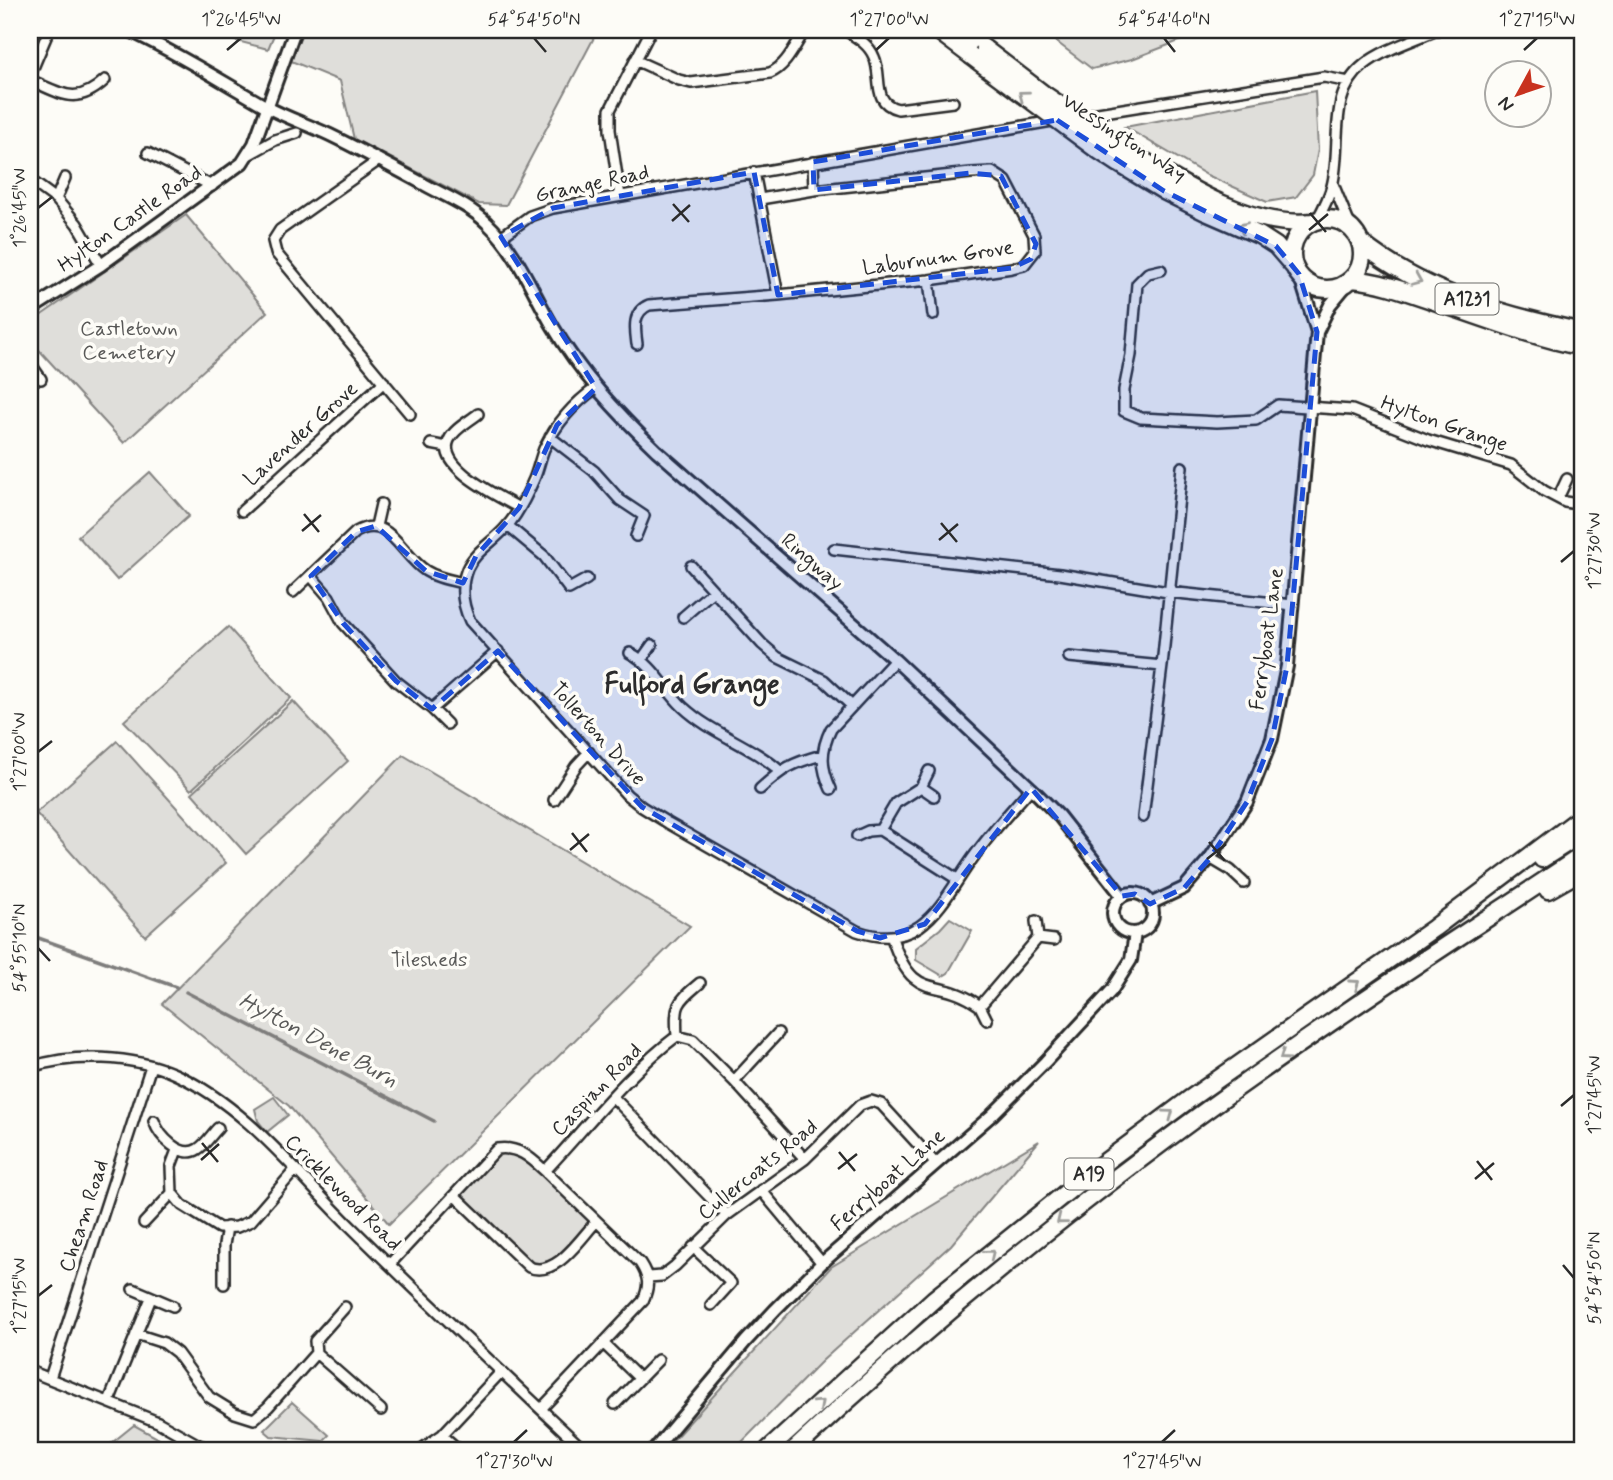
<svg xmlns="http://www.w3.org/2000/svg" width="1613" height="1480" viewBox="0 0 1613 1480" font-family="Mynerve,sans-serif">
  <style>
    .green { fill: #dfdeda; stroke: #858482; stroke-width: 2 }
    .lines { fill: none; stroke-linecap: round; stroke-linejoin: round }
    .stream { stroke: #7e7d7b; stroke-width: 3.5 }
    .minor-casing { stroke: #2b2b2b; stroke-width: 14 }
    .tertiary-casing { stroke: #2b2b2b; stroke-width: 16 }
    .trunk-casing { stroke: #2b2b2b; stroke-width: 21 }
    .minor { stroke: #fdfcf7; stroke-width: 9 }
    .tertiary { stroke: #fdfcf7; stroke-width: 10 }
    .trunk { stroke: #fdfcf7; stroke-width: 16 }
    .trunk-bridge-casing { stroke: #2b2b2b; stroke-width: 21; stroke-linecap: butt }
    .trunk-bridge { stroke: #fdfcf7; stroke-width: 16 }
    .oneway { stroke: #9e9e9b }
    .marked { fill: #1d4ed8; fill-opacity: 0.2; stroke: #1d4ed8; stroke-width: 5; stroke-dasharray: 14 9; stroke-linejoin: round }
    .ticks { fill: none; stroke: #2b2b2b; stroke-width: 2.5 }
    .labels { text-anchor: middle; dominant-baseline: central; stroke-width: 7; stroke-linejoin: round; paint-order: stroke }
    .shield { fill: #fdfcf7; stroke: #6a6a68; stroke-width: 2 }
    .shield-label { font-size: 19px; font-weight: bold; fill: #2b2b2b }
    .street-label { font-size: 21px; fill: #2b2b2b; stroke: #fdfcf7 }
    .park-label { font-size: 21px; fill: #585857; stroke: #fdfcf7 }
    .water-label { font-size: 23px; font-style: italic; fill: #5b5b5a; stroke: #fdfcf7 }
    .district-label { font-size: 28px; font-weight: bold; fill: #2b2b2b; stroke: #fdfcf7 }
    .neatline { fill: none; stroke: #2b2b2b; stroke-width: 2.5 }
    .ticks-label { font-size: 18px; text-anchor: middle; fill: #2b2b2b }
  </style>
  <rect width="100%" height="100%" fill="#fdfcf7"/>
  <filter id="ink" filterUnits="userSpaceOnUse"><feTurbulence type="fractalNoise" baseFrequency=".0143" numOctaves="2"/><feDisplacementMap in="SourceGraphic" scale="14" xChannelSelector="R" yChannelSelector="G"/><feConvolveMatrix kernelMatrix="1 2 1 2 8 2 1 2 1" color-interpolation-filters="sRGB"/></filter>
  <g filter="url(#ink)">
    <path class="green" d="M195,30H276L268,49Z
      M303,30H598L506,205L479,204L354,139L340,81L291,61Z
      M1041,30H1208L1132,59L1092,69Z
      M1315,91L1318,150L1313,175L1296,197L1267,202L1207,175L1125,127Z
      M186,215L267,312L124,443L30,340V323Z
      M150,472L189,516L117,580L78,536Z
      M228,627L291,698L191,790L124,721Z
      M293,701L348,761L246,854L192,793Z
      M117,741L226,863L145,936L36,813Z
      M403,755L690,926L389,1224L289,1106L162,1004Z
      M950,918L972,931L948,973L943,976L916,960V948L940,929Z
      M274,1097L288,1115L267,1132L258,1121L255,1109Z
      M1039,1141L951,1245L822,1361L734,1450H664L831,1267Z
      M497,1149L517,1150L596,1222L556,1264L537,1270L455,1196Z
      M292,1402L329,1435L323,1441L271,1436L264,1430Z
      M134,1425L163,1441L161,1450H103Z"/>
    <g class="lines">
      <path class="stream" d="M30,935L176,987
        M186,992L434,1121"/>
      <defs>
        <path id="minor" d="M845,30C856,37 869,44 874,57C883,76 871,103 898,109L953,102
          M635,60L679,80L691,83L770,73C787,66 795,45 805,30
          M30,75L49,30
          M30,80C61,93 76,107 105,80
          M1079,116L1324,77L1349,82
          M148,153L212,186
          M248,155L275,140L297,133
          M379,160L280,230L273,241L276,253L410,414
          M813,162L814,190
          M754,172L778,295L929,280L1012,268L1024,265L1035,251L1034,235L1006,181L992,172L971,173L814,190L760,199
          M30,180L56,199L77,224L101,265
          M1333,184L1351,228
          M620,196L610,130V110L651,30
          M56,199L65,178
          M1317,220C1323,209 1329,198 1332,186C1343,145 1326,95 1364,65C1382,50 1415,40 1437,30
          M501,237L530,216L553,208L1058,120
          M1161,270L1148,273L1137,284L1131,355L1124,390V411L1141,418L1217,422L1256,420L1278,405L1352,410L1428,440L1511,465L1544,491L1565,502L1583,505
          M929,280L933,315
          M637,344C635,329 632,312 649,305L778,295
          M30,363L41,379
          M596,388C573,404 556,424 544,449C540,459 538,470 534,479C527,495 518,514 507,526C495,541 475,551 467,569C460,587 462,604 470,621L627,795L642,807L668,823L857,931C924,954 942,900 975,855C992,831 1012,810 1031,788
          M478,414C468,422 454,429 449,440C436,468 501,497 519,508
          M550,437L594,471L620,500L644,516L636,536
          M431,444L447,447
          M1558,498L1567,479
          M242,511L384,382
          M376,526L381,504
          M508,526L544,556L569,589L587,579
          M834,549L1060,574L1168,592L1293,605
          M691,566L762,644L777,657L824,680L852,706
          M311,576L329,597L343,623L396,681L432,709L447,724
          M293,592L356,532C389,513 401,555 426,571C437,578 450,580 463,583
          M683,617L713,591
          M630,653C654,665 664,689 683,707C712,734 751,745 780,771
          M1069,657L1162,666
          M642,659L652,645
          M432,709L498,651
          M929,771L921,787L896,803L880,830L957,879
          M921,787L934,796
          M760,789C783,768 792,763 822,755
          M831,789C821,768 820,751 831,729L895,660
          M554,800L576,766L589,752
          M1143,817L1162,666L1182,467
          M857,836L868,831L880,830
          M1210,858L1230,870L1244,883
          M892,938C914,1006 937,974 980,1006L1038,938L1036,921
          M1038,938L1054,940
          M980,1006L987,1020
          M677,1036C675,1005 676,1003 700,983
          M30,1067C75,1053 132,1055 175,1074C246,1106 296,1173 350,1226C427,1302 506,1376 584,1450
          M734,1081L778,1033
          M613,1097L727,1215
          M154,1121C159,1136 181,1160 198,1149C205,1145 212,1134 218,1128
          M177,1150L171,1166L172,1193L182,1205L219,1228L237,1227L251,1221L295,1170
          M545,1171C586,1127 630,1071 677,1036L693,1040L734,1081L805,1159
          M761,1190L822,1263
          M455,1196L529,1267C556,1278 579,1240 596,1222
          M144,1223L172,1193
          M693,1247L731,1283L711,1305
          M390,1264L497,1149C518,1146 530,1157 545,1171L640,1263C649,1277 650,1285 643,1301L541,1409
          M648,1277L662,1276L675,1266L727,1215L805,1159L860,1105L871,1101L881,1104L936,1164
          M224,1284V1245L227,1227
          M133,1289L173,1306
          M345,1307L315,1341L316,1353L381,1410
          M136,1334L164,1343L177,1353L209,1397L235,1413L254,1419L268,1407L316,1353
          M604,1344L639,1378
          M30,1371L158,1422L199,1445L212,1450
          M50,1378L151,1066
          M109,1401L151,1298
          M615,1404L658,1360
          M442,1435L459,1450
          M420,1450L442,1435L501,1372"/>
        <path id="tertiary" d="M128,30C176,52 221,81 267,107C287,118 309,125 330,135C363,151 396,169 429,187C448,197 471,207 487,223C517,251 532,291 552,325C580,373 617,413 657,451L895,660L1031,788L1059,816L1122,896
          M30,310L101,265L242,163L254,144L295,30
          M1317,332L1330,305L1350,281
          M1113 913a20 20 0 1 1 40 0a20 20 0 1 1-40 0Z
          M1150,904L1184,888L1210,858L1247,802L1272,739L1287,666L1317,332L1299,274
          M654,1450L746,1341L775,1310L822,1263L992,1115L1045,1062L1112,990L1131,960L1135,933"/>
        <path id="trunk" d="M937,30L970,55
          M959,30L985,49
          M1128,151C1180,183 1249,229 1312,222
          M1118,163L1164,191L1206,212L1259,235L1276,246L1295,268
          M1292 254a35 35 0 1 1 70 0a35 35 0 1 1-70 0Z
          M1361,243C1423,293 1506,316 1583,332
          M1352,279C1384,282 1410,293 1440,303C1487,319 1534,337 1583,347
          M1542,859L1583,833
          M1548,890L1583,870
          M768,1450L934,1299L1093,1171L1191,1098L1434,928L1583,816
          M794,1450C962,1292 1145,1149 1336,1019C1417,963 1501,910 1583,855"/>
      </defs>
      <use href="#minor" class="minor-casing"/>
      <use href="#tertiary" class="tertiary-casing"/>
      <use href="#trunk" class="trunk-casing"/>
      <use href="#minor" class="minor"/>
      <use href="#tertiary" class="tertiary"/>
      <use href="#trunk" class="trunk"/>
      <defs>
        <path id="trunk-bridge" d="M985,49L1045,95L1128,151
          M970,55L1095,148L1118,163"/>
      </defs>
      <use href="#trunk-bridge" class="trunk-bridge-casing"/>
      <use href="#trunk-bridge" class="trunk-bridge"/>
    </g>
    <defs><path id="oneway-chevron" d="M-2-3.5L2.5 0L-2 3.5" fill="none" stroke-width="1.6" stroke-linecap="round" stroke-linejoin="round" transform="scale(1.75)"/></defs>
    <g class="oneway">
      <use href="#oneway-chevron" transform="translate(1023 95) rotate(-143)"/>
      <use href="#oneway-chevron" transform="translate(1242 227) rotate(-157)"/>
      <use href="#oneway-chevron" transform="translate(1417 280) rotate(23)"/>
      <use href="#oneway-chevron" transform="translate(1355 984) rotate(-35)"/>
      <use href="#oneway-chevron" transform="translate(1284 1056) rotate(145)"/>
      <use href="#oneway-chevron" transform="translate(1169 1114) rotate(-37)"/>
      <use href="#oneway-chevron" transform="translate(1061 1220) rotate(141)"/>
      <use href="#oneway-chevron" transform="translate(990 1254) rotate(-39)"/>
      <use href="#oneway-chevron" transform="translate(819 1404) rotate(-42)"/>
    </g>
  </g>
  <path class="marked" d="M1057,120L1164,191L1276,246L1299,274L1317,332L1287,666L1272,739L1247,802L1210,858L1184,888L1150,904L1135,894L1122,896L1031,788L925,924L880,938L857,931L642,807L498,651L432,709L396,681L343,623L311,576L356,532L376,526L426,571L463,583L476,556L519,508L557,425L596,388L501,237L553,208L754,172L778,295L1012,268L1031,259L1036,244L1001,176L971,173L814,190L813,162Z"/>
  <path class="ticks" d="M534,38L546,52M1164,38L1175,52M227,50L241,38M876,50L889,38M1524,50L1537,38M673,204L689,222M38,208L52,197M1310,213L1326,232M672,221L690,205M1309,230L1328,214M304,514L319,532M941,523L957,542M302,531L321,515M939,540L958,524M1561,562L1574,551M38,752L52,741M572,833L587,852M1209,842L1225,861M570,850L589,834M1207,859L1226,844M38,948L50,961M1561,1106L1574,1095M202,1143L218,1162M839,1152L855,1171M201,1160L219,1144M1477,1161L1492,1180M838,1169L857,1154M1475,1179L1494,1163M1563,1265L1574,1278M38,1296L52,1285M514,1442L527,1430M1162,1442L1175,1430"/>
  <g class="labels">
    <g class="shield">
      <rect x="1435.5" y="283.5" width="63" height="31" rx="5"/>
      <rect x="1064.5" y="1158.5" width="49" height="31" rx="5"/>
    </g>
    <g class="shield-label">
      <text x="1467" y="299">A1231</text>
      <text x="1089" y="1174">A19</text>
    </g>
    <g class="street-label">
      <text transform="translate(1124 138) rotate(33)">Wessington Way</text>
      <text transform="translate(592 184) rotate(-12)">Grange Road</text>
      <text transform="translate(130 219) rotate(-35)">Hylton Castle Road</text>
      <text transform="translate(938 258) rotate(-8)">Laburnum Grove</text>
      <text transform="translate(1444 424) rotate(19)">Hylton Grange</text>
      <text transform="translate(301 434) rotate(-42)">Lavender Grove</text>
      <text transform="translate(812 562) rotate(41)">Ringway</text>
      <text transform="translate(1267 639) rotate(-82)">Ferryboat Lane</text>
      <text transform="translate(598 734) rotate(48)">Tollerton Drive</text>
      <text transform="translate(597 1090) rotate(-46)">Caspian Road</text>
      <text transform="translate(758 1170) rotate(-39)">Cullercoats Road</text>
      <text transform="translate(888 1180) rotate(-41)">Ferryboat Lane</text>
      <text transform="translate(343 1193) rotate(45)">Cricklewood Road</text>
      <text transform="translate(84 1216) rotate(-72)">Cheam Road</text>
    </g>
    <g class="park-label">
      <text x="129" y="329">Castletown<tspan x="129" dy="24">Cemetery</tspan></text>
      <text x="429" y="960">Tilesheds</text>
    </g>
    <g class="water-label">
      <text transform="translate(318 1041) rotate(28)">Hylton Dene Burn</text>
    </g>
    <g class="district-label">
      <text x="692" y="685">Fulford Grange</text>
    </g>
  </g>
  <rect width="1613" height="1480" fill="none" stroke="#fdfcf7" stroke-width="77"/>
  <g transform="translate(1518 94) rotate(230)"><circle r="33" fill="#fdfcf7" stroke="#a9a8a5" stroke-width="2"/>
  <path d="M0-5L12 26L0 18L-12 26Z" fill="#c8321e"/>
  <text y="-10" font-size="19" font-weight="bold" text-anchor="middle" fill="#2b2b2b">N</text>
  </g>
  <rect x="38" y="38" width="1536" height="1404" class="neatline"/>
  <g class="ticks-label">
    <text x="241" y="25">1°26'45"W</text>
    <text x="534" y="25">54°54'50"N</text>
    <text x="889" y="25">1°27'00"W</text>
    <text x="1164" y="25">54°54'40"N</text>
    <text x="1537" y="25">1°27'15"W</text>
    <text transform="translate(19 208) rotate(-90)" y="6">1°26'45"W</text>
    <text transform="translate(1594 551) rotate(-90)" y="6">1°27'30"W</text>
    <text transform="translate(19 752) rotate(-90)" y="6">1°27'00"W</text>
    <text transform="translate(19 948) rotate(-90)" y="6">54°55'10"N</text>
    <text transform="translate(1594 1095) rotate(-90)" y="6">1°27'45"W</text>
    <text transform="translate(1594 1278) rotate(-90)" y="6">54°54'50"N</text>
    <text transform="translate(19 1296) rotate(-90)" y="6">1°27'15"W</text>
    <text x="514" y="1467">1°27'30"W</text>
    <text x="1162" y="1467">1°27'45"W</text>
  </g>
</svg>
